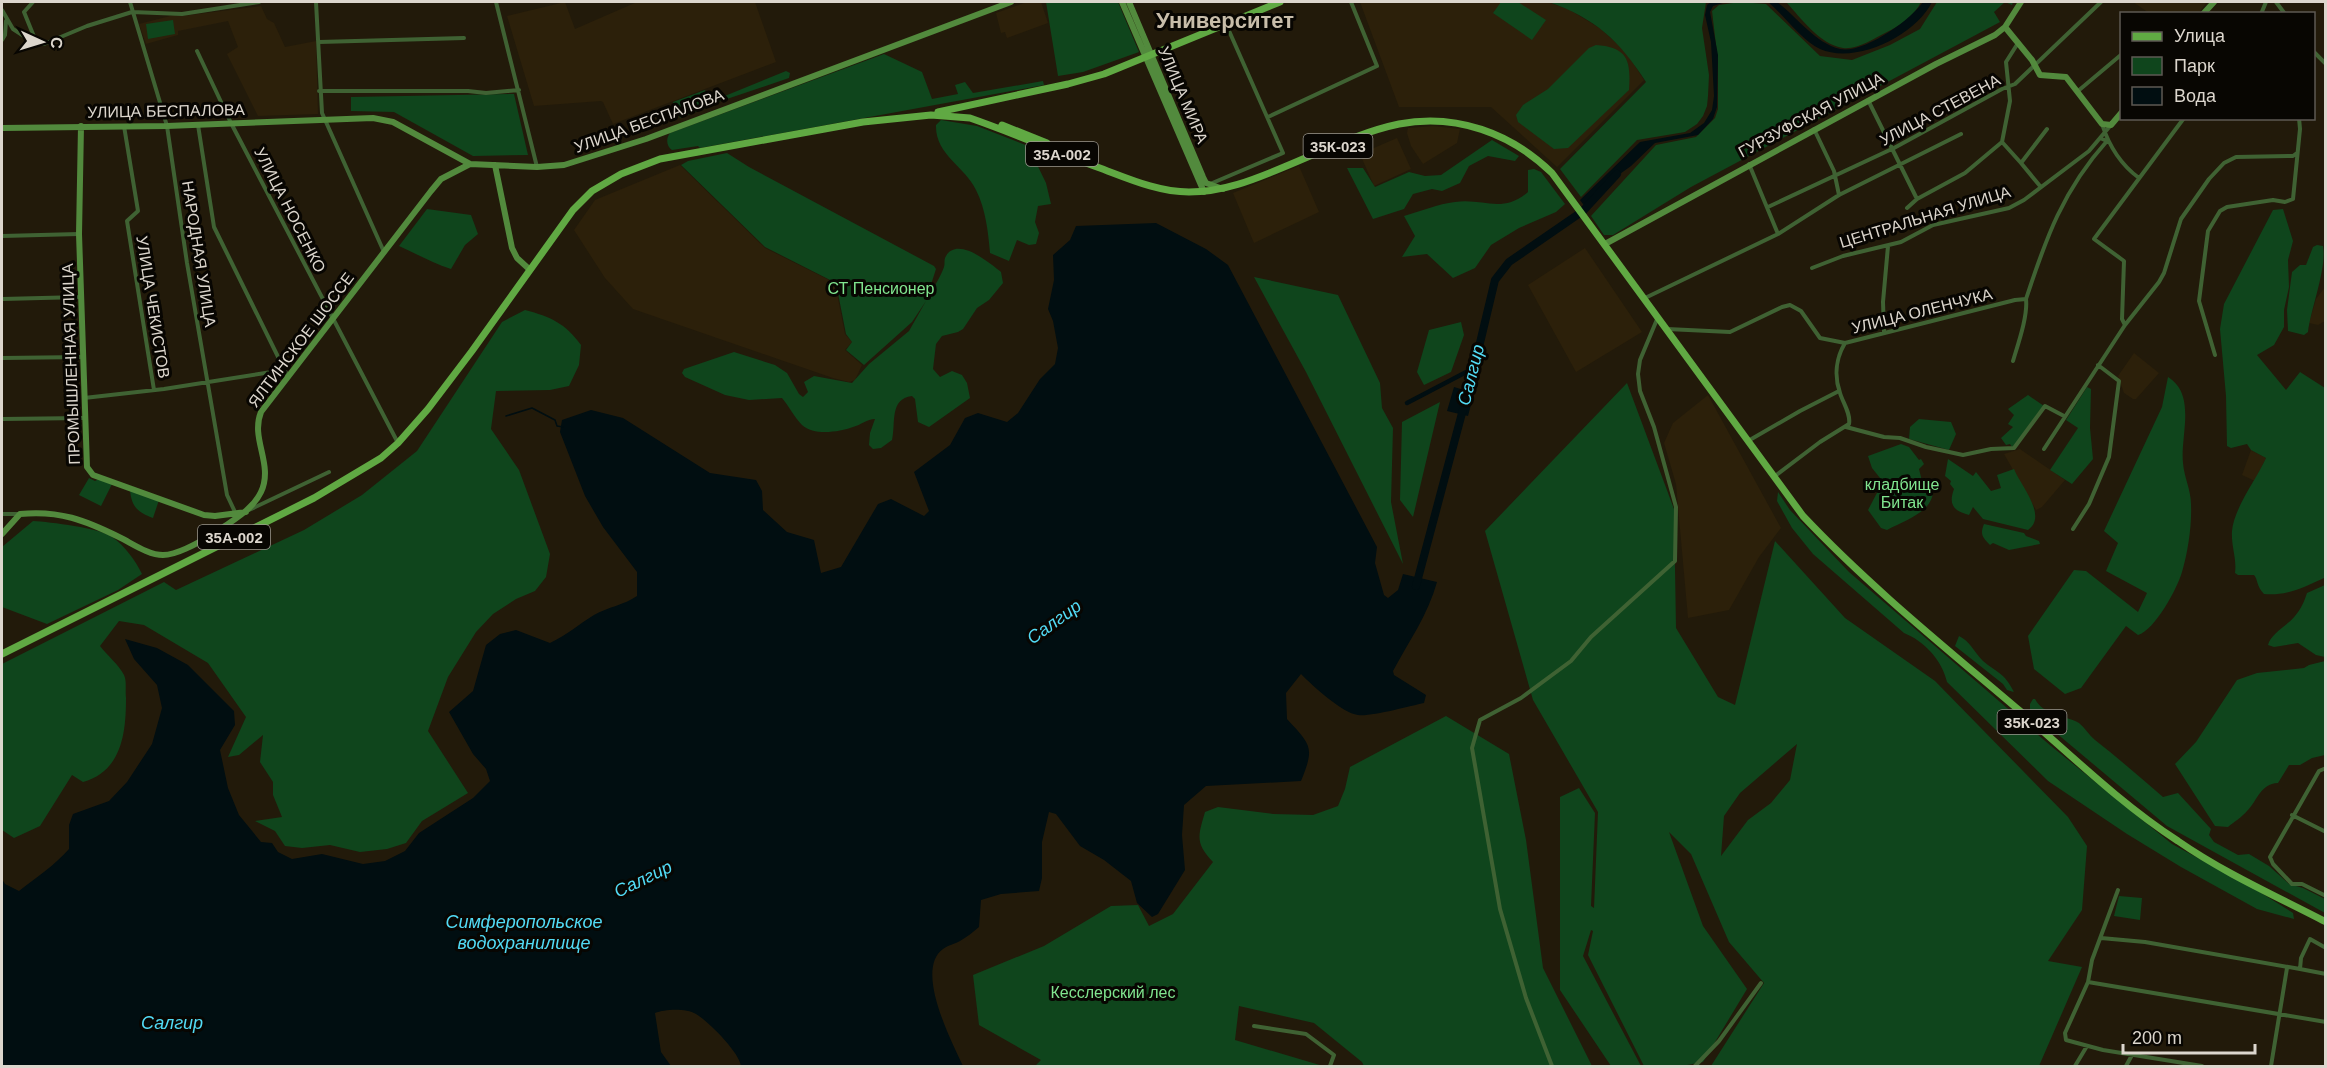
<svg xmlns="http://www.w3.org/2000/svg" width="2327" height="1068" viewBox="0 0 2327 1068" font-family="Arial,sans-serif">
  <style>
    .built { fill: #2c200a }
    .green { fill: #0f451c; fill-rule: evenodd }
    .water { fill: #010e11 }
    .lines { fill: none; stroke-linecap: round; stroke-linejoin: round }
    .stream { stroke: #010e11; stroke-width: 1.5 }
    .canal { stroke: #010e11; stroke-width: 4.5 }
    .river { stroke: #010e11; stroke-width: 8 }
    .street { stroke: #3f6233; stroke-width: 4 }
    .secondary { stroke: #528a3d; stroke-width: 6 }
    .primary { stroke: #60a943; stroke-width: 7 }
    .labels { text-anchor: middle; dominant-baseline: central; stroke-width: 6; stroke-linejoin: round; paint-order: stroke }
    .shield { fill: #080602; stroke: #9c9890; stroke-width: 1.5 }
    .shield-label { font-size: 15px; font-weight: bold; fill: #dcd6cd }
    .street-label { font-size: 16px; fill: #dcd6cd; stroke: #080602 }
    .park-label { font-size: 16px; fill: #80e58f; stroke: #080602 }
    .water-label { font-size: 18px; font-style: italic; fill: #52dbf5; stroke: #080602 }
    .district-label { font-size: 22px; font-weight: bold; fill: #c8bdaa; stroke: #080602 }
  </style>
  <rect width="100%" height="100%" fill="#221a0a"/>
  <path class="built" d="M565,2L575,29L637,2H755L776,62L613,124L603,102L601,101L534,106L507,16Z
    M1027,2H1041L1048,23L1007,38L1005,32L1001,33L996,13Z
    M1360,2H1548L1570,10L1601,29L1626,52L1644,80L1557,167L1491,107H1399Z
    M2133,2H2207L2198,14L2149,13Z
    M261,6L267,19L274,23L285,47L316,41L318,114L258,116L227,54L238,47L228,21L178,31V35L146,44L139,24L174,15L182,16Z
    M1433,126L1460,129L1457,143L1423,164L1411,146L1407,133L1408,128Z
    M1397,138L1411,169L1374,186L1360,154Z
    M680,165L765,248L835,283L845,334L852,342L845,350L862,365L855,380L849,382L833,378L633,309L605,278L574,230L595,200Z
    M1299,166L1319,212L1254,243L1233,193Z
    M1585,248L1642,332L1576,372L1528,285Z
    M2325,287V321L2318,325L2309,323L2316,299Z
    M2134,353L2159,373L2136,399H2133L2124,393L2118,376Z
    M1708,395L1781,528L1759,557L1729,610L1688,618L1676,484L1664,443L1673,423Z
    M2020,449L2065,480L2042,507L2036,510L2004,454Z
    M2251,450L2266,458L2255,481L2242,475Z"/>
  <path class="green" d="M1046,2H1118L1139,52L1083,72L1058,76Z
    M1501,2H1518L1546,20L1532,40L1493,13Z
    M1549,2H1706L1702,28L1709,75L1708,96L1707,106L1703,116L1697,124L1685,132L1637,140L1581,197L1560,169L1646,82C1619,40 1596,19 1549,2Z
    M1740,2L1766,4L1820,56L1852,60L1890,45L1920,29L1937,2H2013L2012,5L2005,2L1994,12L2000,22L1691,187L1613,235H1604L1591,216L1656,145L1696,137L1715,118L1718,109V62L1712,11L1719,5Z
    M1786,2H1921C1915,15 1900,26 1887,32C1875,38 1857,50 1843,48C1819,44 1801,18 1786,2Z
    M173,20L175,34L148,39L146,24Z
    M1596,45C1628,47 1631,61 1629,90L1568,148L1554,149L1518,122L1516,115L1523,105L1548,89L1589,48Z
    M884,54L922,72L932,99L958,94L955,85L965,82L973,93L1043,81L1044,85L700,148L698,146L672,150C666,146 666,138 670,133Z
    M786,71L790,73L789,78L718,102L715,100Z
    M705,90L711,106L680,118L673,102Z
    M514,94L528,155L473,156L394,112L351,111V97Z
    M941,120L977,126L1028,146L1046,183L1051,204L1038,206L1035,222L1039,233L1036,244L1029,245L1017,240L1009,261L990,253C988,232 986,210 976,190C965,166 935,155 936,125Z
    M1492,140L1519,156L1515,161L1488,156L1469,166L1460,183L1442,191L1432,189L1413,194L1404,209L1373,219L1347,168H1363L1375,187L1409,172L1425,176L1441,175Z
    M727,153L749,167L934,266L936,269L926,300C932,290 940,278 944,267C945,264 944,261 945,258C956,234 991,264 1001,272L1003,283L989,300L977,308L963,329L958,332L942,336L936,344L933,369L940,377L952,371L962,375L967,383L970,398L929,427L918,422L915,399L912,396C889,399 896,423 892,440L881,448L873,449L869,445L870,433L875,419C867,419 861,425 853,427C839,432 814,436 802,425C794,417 789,406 782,398L749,400L725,395L685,377L682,373L684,369L734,352L775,365L787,373L799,394L803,397L808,392L804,382L814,376L852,383L869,364L909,331L926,301L912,322L864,365L846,350L852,342L846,334L836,283L765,247L681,165L688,161Z
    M1534,169L1541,172L1565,204L1556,212L1519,228L1491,245L1475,268L1453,278L1427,254L1402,257L1415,236L1404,216C1421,211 1438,204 1455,202C1484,198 1502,214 1528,192V170Z
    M427,209L471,215L478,234L465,245L451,269C432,263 417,254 399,246Z
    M2283,209L2293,241L2288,260L2289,287L2284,310V327L2274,345L2257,355L2286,390L2300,372L2325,388L2326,577C2305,587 2287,596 2264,594C2256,586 2258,579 2254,575H2238L2235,573C2237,559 2231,546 2232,531C2234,508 2256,480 2266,458L2251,450L2247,444L2231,448L2227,446L2226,396L2220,329L2224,304L2273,210Z
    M2317,245L2323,246C2327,268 2311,308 2308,332L2304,335L2288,331L2287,310L2292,272L2300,265H2306L2313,247Z
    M1254,277L1338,295L1380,383L1382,408L1393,428L1391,502L1403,564L1306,372Z
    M525,310C551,317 565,323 581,345L579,365L569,386L550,390L496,391L491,429L519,470L550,554L546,577L535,591L516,599L493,614L476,632L448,677L428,731L468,793L422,821L406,843L387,849L360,852L330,845L302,848L285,846L275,831L255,821L282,817L273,795V782L260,762L263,735L239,755L228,757L246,717L208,663L144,625L119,621L100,646C107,655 119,665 124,675C127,681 125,691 126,698C126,733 122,771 83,782L72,775L40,826L14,838L2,830V664L164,582L176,590L304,530L362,495L417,451L502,322Z
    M1461,322L1464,335L1451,372L1424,385L1417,372L1429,330Z
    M2168,377C2197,395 2180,436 2183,463C2184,477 2191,490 2191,504C2192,525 2188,552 2182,572C2177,589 2155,630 2138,635L2126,626L2081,688L2065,694L2034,669L2028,636L2074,570L2086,571L2138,612L2147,593L2106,571L2118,543L2104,531L2162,407Z
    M1627,383L1674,509L1676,628L1718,697L1735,705L1775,541L1845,618L1935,681L2068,817L2087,846L2082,910L2048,961L2082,967L2039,1066H1711L1764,983L1729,942L1691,854L1669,832L1703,926L1747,989L1703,1062L1682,1066H1644L1588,955L1593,931L1591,930L1583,956L1641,1066H1611L1560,990V797L1579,788L1595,813L1591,906L1594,908L1598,812L1533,700L1485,531ZM1797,744L1790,780L1771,803L1748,820L1721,856L1724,816L1740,793Z
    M2087,387L2091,389L2090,428L2093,459L2072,484L2050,470L2078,428L2066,420Z
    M2028,395L2044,406L2019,441L2012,447L2010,444L2006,445L2001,438L2013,427L2008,424L2014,415L2008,409Z
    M1440,402L1413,517L1400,500L1402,422Z
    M1919,419L1951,422L1956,434L1949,450L1909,439L1910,427Z
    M1901,444L1909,447L1919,460L1921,459L1924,464L1919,469L1923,485L1933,489C1934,512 1905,520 1887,530L1881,528L1868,510L1879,489L1878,480L1880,478L1872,468L1868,456Z
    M1948,459L1973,476L1976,472L1991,491L2001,488L1997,475L2014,469C2021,486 2048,516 2028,530L1983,519L1973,507L1969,515C1954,511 1948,505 1954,489L1950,484L1951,481L1945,476Z
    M89,478L95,481L99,479L112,484L101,506L79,495Z
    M130,489L159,500L153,518C137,512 131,506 130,489Z
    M1778,492L1790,510L1849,572L2051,746L2172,844L2255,889L2293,913L2294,919L2257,909L2181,867L2127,834L2048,781L1947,682C1942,660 1924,641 1904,633L1813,554L1792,528L1777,501Z
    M33,521C50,522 100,528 112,537C125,546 135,560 142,574L118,590L47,624L2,607V547Z
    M1984,524L2024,533L2026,536L2039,541L2040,544L2009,550L1993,543L1990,545C1982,537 1980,534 1984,524Z
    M2325,585V657L2316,655L2298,643L2274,647L2268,645C2271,633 2287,626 2295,616C2301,609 2304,602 2307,593Z
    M1959,636C1970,641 1974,652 1983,661C1997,673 2004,672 2014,692L2007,690L2003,684L1955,646Z
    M2325,661V755L2312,758L2300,765H2289L2278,783C2260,784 2258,800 2247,811C2242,817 2234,822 2228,827L2215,826L2175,764L2196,742L2237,680L2257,673L2304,668L2309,665Z
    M2033,699H2035C2043,715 2065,715 2079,723C2085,728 2089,735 2095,740C2118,758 2141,778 2163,797L2178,793L2211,829L2209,835L2214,842L2238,855L2249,854L2269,866L2289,884L2303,888L2325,899V913L2167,826L2030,711V704Z
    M1446,716L1509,754L1526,840L1543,968L1592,1066H1364L1362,1062L1314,1023L1239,1006L1235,1040L1323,1066H1035L1041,1060L979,1025L973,975L1044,946L1111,906L1138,905L1149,926L1173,914L1213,862C1195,843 1198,836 1205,812L1218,807L1273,814L1313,815L1338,806L1345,789L1350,767Z
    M2119,896L2142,898L2140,920L2114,916Z"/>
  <path class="water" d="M1711,2H1726L1713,6L1710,12L1718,55L1717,107L1713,119L1698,135L1655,143L1631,166L1599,189L1590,202L1588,211L1580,200L1640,142L1690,133L1704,123L1712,110L1714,96L1711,42L1705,15L1707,5Z
    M1768,2H1777C1797,17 1815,43 1840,49C1863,54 1911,20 1923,2H1932C1916,35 1856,65 1820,49C1802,41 1784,15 1768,2Z
    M1156,223L1206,249L1228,265L1377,547L1375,563L1384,595L1388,598L1398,590L1403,574L1437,582C1428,615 1409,641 1393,671L1394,675L1426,695L1424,703C1410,706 1370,717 1358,715C1342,713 1313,686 1301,674L1286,693L1287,719C1311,745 1315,747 1301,781L1206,786L1184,805L1182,835L1185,870L1158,914L1152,917L1137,903L1131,881L1104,860L1080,846L1056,814L1049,812L1042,842V878L1039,891L1001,894L981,900L979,927C973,932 967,937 960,941C955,944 948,945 943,949C914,970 952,1042 963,1066H741C739,1052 709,1022 696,1014C686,1008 665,1009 655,1013L661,1052L671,1066H2V879L5,884L19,891C37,877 55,865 69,849V825L73,814L109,801L127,782L152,744L162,708L157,685L134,659L125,639L157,648L188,665L234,711L235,725L220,750L228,788L239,815L261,842L272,843L278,852L292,859L322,854L363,864L385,861L405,851L419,833L473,798L490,781L486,769L473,754L449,712L473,691L486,645L500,634L516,630L550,643C567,635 579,624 594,615C608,607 624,605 637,596V572L603,527L585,496L560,432L562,420L591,410L623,418L710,473L756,480L762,491L763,510L787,532L814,540L821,573L841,567L878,504L891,499L924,516L929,511L914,472L950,445L965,418L978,413L1007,422L1018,413L1040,379L1055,364L1058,348L1053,321L1048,309L1054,280L1053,255L1070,240L1076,226Z
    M1454,387L1474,393L1468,416L1447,411Z"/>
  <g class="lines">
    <path class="stream" d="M506,416L532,408L555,420L557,426L563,427"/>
    <path class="canal" d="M1407,403L1474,368"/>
    <path class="river" d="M1416,586L1474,368L1495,280L1509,262L1583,211L1617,174"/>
    <path class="street" d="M33,2L24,12L37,44H44L87,26L132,12L182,14L259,2
      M130,2L167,126L187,263L227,495L235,512
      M316,2L322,113L384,252
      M496,2L537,167
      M2276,2L2285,14
      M2,10L13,29L36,44
      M2261,14L2266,2
      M2,40L5,35L6,21
      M319,42L464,38
      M197,51L231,123L398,443
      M2314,52L2326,64
      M319,91H468L486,93L519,90
      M2078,91L2122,54
      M1868,100L1917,199
      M1268,117L1377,66L1351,2
      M2102,124C2109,146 2120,164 2139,178
      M198,125L214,227L288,377
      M124,126L138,211L127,221L154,390
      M1814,129L1834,171L1839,195
      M2002,142L2021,163
      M1749,164L1778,234
      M1210,184L1283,153L1226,24
      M2040,186L2021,163L2047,129
      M1768,207L1894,148L2002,89L2015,84L2101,2
      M1907,208L1917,199L1965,173L2002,142L2010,101L2006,62L2018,43
      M2,236L79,234
      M1812,268L1843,256L1901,242L1933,225L2009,208L2024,200L2089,151L2111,125
      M1645,298L1778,234L1839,195L1961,134
      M2,299L81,297
      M2125,325L2159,282L2164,273L2181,219L2209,179L2224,163L2236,157L2293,156L2297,153
      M1667,329L1730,332L1782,307L1790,305L1801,311L1820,338L1845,343L2015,300L2026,299
      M1884,332L1883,302L1888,246
      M2215,355L2199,301L2208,231L2220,211L2227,207L2273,200L2285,202L2293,199L2300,129L2299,118
      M2,358L83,357
      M2013,361C2018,344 2028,316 2026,299C2046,238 2063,190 2107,141L2100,138
      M84,398L164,389L284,370
      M2,419L84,418
      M1846,427L1884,437L1900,438L1926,447L1963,455L1991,449L2014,448L2045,406L2064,416
      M1748,441L1800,411L1839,391
      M2044,449L2125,325L2122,319L2124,261L2094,239L2184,118
      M1775,476L1820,442L1849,424C1851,414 1843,403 1840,393C1834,376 1836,358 1845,343
      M249,510L329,472
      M2,514H19
      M2073,529L2089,504L2109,457L2119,381L2098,365
      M2326,768L2319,771L2270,857L2273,864L2292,884H2302L2326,896
      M2292,815L2326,832
      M2118,890L2092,960L2088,982L2065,1033L2066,1040L2103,1050L2202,1066
      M2101,938L2145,942L2300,969L2301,958L2310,939L2326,948
      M2300,969L2326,974
      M2088,982L2326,1022
      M1254,1026L1306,1034L1334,1055L1330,1066
      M1552,1066L1526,998L1500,909L1472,748L1480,720L1521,698L1571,661L1591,637L1675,561L1676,507L1654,427L1640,391L1638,374L1640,360L1658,317
      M1695,1066L1719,1041L1761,983
      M2075,1066L2087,1046
      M2126,1066L2132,1055
      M2271,1066L2287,968"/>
    <path class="secondary" d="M1122,2L1204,192
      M1129,2L1203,177L1206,183L1223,189
      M2203,14L2214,2
      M2005,27L2032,60L2040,75L2066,77L2102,124L2111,125L2122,112
      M81,126L79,234L87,467L93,475L204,515L215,516L246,512
      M2,128L167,126L373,118L393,122L470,164L537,167L564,165L646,139L1011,2
      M495,165L512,248L517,258L529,269
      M1605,244L1936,64L1995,35L2005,27L2021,2
      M2,534L20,514C59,510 85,520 121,538C133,544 149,555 163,555C179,555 207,538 221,529C236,518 253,509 261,492C274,464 250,439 261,412L431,191L441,179L470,164"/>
    <path class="primary" d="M938,112L1068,84L1104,74L1280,2
      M1002,125L1047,143
      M2,654L314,498L381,458L398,443L428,409L472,351L573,210L592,191L621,174L660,159L863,122L931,115L970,118C1013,133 1055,151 1097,167C1127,178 1157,192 1189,192C1223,192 1253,180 1284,167C1321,152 1360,132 1399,124C1456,113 1511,133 1552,173L1803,516C1870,587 1946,648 2020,711C2071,755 2121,804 2178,841C2224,873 2276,896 2326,922"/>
  </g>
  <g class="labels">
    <g class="shield">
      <rect x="1303.5" y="134" width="69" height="24" rx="4.5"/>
      <rect x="1026" y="142" width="72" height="24" rx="4.5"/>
      <rect x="198" y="525" width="72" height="24" rx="4.5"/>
      <rect x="1997.5" y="710" width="69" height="24" rx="4.5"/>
    </g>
    <g class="shield-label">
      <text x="1338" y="146">35К-023</text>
      <text x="1062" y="154">35А-002</text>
      <text x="234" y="537">35А-002</text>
      <text x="2032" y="722">35К-023</text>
    </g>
    <g class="street-label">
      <text transform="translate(1183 95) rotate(67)">УЛИЦА МИРА</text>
      <text transform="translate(1940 110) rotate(-28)">УЛИЦА СТЕВЕНА</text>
      <text transform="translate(166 111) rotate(-1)">УЛИЦА БЕСПАЛОВА</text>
      <text transform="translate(1811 115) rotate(-28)">ГУРЗУФСКАЯ УЛИЦА</text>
      <text transform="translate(649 121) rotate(-20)">УЛИЦА БЕСПАЛОВА</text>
      <text transform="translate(290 210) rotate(63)">УЛИЦА НОСЕНКО</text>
      <text transform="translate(1925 217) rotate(-17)">ЦЕНТРАЛЬНАЯ УЛИЦА</text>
      <text transform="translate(199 254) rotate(81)">НАРОДНАЯ УЛИЦА</text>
      <text transform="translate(153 307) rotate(81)">УЛИЦА ЧЕКИСТОВ</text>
      <text transform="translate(1922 311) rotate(-14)">УЛИЦА ОЛЕНЧУКА</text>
      <text transform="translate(301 340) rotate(-53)">ЯЛТИНСКОЕ ШОССЕ</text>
      <text transform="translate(71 364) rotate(-92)">ПРОМЫШЛЕННАЯ УЛИЦА</text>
    </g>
    <g class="park-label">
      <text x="881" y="288">СТ Пенсионер</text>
      <text x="1902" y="484">кладбище<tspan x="1902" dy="18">Битак</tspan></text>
      <text x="1113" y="992">Кесслерский лес</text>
    </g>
    <g class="water-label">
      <text transform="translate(1471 375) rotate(-76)">Салгир</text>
      <text transform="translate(1054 622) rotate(-36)">Салгир</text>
      <text transform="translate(643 879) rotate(-26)">Салгир</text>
      <text x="524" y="922">Симферопольское<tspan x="524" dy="21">водохранилище</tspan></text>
      <text x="172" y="1023">Салгир</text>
    </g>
    <g class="district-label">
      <text x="1225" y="20">Университет</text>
    </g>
  </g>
  <rect width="2327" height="1068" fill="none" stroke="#dcd6cd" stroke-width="6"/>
  <rect x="2120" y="12" width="195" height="108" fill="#080602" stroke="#5d5953" stroke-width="1.5"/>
  <rect x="2132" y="32" width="30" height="9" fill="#60a943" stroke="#5d5953" stroke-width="1.5"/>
  <text x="2174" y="42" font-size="18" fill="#dcd6cd">Улица</text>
  <rect x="2132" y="57" width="30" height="18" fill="#0f451c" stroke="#5d5953" stroke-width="1.5"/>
  <text x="2174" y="72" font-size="18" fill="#dcd6cd">Парк</text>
  <rect x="2132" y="87" width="30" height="18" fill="#010e11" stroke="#5d5953" stroke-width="1.5"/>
  <text x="2174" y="102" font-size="18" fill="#dcd6cd">Вода</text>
  <g transform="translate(42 42) rotate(94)" stroke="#080602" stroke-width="4.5" paint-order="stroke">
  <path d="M0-4.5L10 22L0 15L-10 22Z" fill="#dcd6cd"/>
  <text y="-9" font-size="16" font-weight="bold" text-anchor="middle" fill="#dcd6cd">С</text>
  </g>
  <path d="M2123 1044v9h132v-9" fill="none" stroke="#dcd6cd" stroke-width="3"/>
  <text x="2132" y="1044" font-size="18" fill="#dcd6cd" stroke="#080602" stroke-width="4.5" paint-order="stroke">200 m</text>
</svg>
